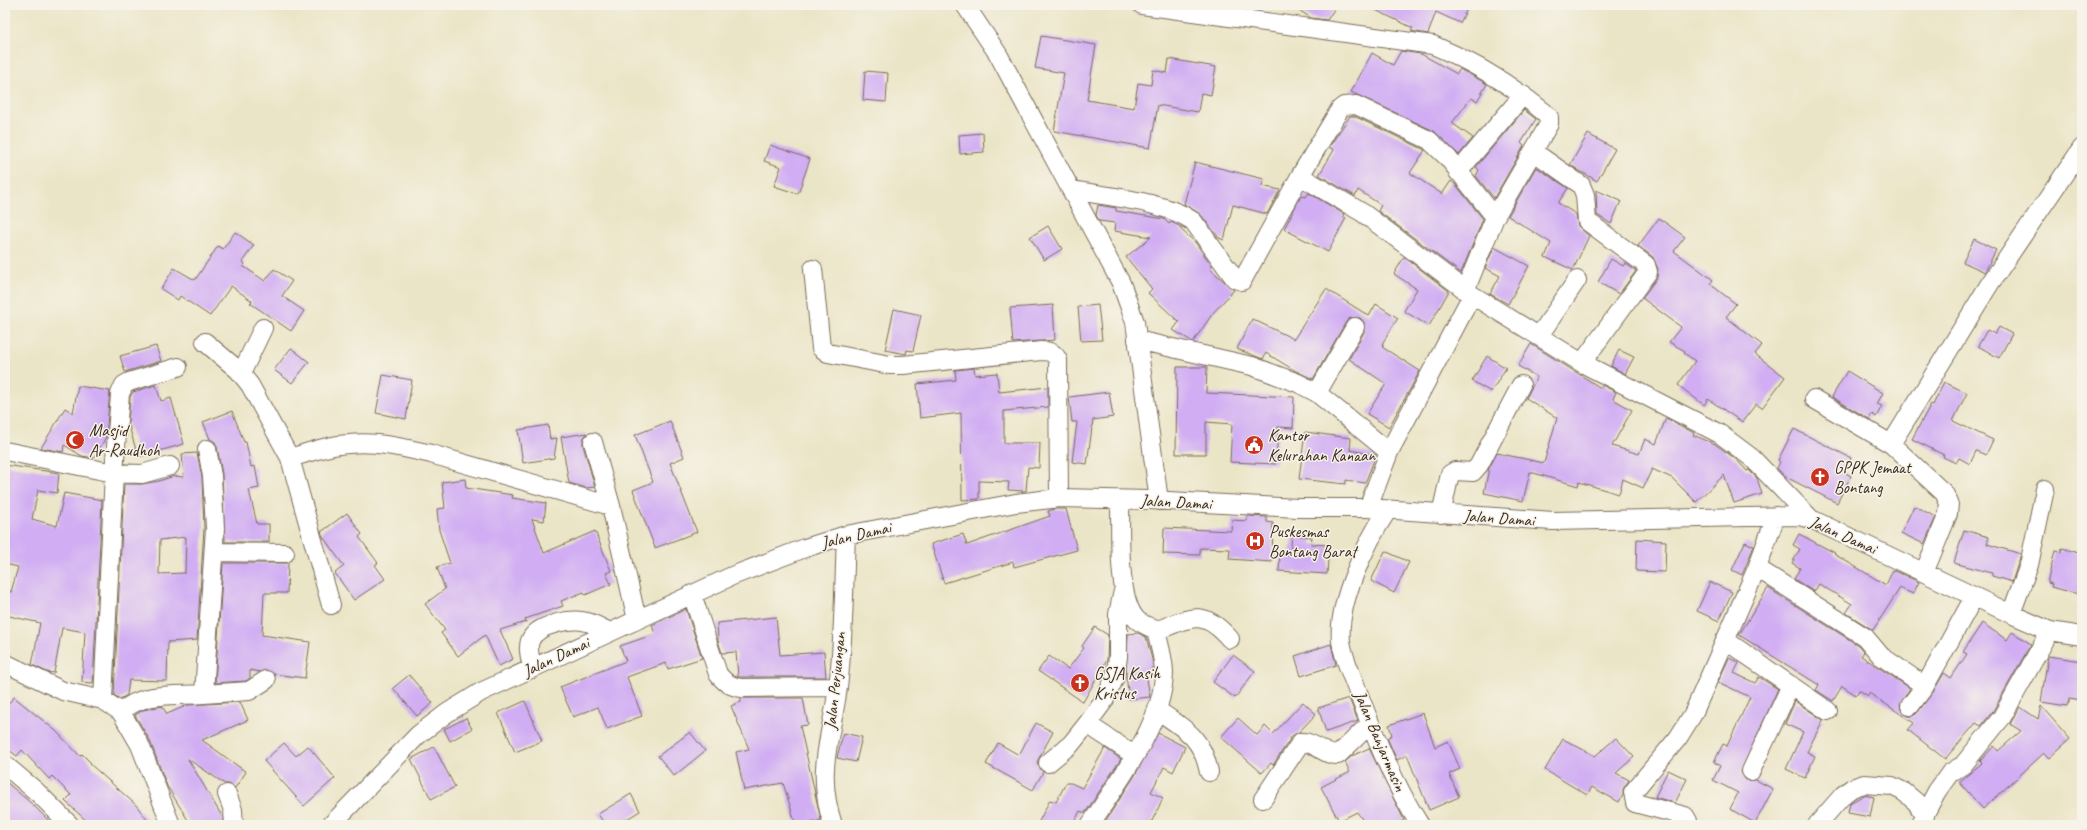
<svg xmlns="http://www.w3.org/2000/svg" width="2087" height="830" viewBox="0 0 2087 830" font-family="Caveat,sans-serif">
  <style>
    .building { fill: #d1aef3; fill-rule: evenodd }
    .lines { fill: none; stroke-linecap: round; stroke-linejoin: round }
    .minor-casing { stroke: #796b59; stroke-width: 20 }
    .minor { stroke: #fff; stroke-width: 18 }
    .labels { text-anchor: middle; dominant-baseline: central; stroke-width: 3; stroke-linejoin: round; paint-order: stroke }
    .poi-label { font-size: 17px; fill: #3b2a1e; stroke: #f7f3e8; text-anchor: start }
    .street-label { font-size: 17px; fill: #3b2a1e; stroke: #f7f3e8 }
  </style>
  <rect width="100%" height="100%" fill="#f7f3e8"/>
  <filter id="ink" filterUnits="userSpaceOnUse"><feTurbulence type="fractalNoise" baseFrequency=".025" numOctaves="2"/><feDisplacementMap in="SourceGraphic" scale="8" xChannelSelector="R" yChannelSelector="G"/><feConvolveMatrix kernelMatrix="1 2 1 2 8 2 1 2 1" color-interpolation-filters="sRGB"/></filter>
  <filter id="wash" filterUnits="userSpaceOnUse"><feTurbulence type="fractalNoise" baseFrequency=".012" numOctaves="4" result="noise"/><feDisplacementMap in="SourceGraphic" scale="16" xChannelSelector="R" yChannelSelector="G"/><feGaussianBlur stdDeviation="0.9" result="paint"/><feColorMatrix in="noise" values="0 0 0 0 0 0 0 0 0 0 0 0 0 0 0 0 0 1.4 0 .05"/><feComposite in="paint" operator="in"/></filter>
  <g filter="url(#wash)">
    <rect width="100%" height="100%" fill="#ebe5c7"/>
    <g id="blocks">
      <path class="building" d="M1291,5H1337L1327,20L1311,18Z
        M1365,5H1469L1460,23L1436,12L1428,34L1411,31L1413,28Z
        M1041,36L1096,45L1087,100L1134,108L1138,83L1151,85L1153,70L1167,73L1169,59L1216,67L1211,95L1201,93L1198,112L1158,105L1150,148L1054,131L1064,73L1035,68Z
        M1401,51L1421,54L1457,74L1460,69L1487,84L1477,101L1471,98L1452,123L1473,138L1459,155L1434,131L1351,92L1372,53L1393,65Z
        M865,71L888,73L886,102L863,100Z
        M1524,110L1536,119L1521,143L1524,146L1494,198L1476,176L1479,170L1476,167Z
        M1350,116H1354L1423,149L1425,150L1410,173L1442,194L1451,181L1456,185L1483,219L1461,273L1378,211L1381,205L1358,190L1355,196L1319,175L1334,150L1329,147Z
        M983,133L984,152L960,154L959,135Z
        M1588,134L1615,149L1597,181L1570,165Z
        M770,145L810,159L798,194L774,186L781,167L764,161Z
        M1195,162L1264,179L1262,186L1280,190L1267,214L1233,205L1224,240L1219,238L1201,215L1184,204Z
        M1536,167L1568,188L1558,203L1576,214L1578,226L1589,236L1573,270L1545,257L1551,243L1508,216Z
        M1596,190L1621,201L1611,224L1597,215Z
        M1309,193L1344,214L1343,217L1346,218L1328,252L1284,229L1301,196L1306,197Z
        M1098,205L1116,208V211L1164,219L1169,224L1171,222L1186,229L1179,228L1195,242L1212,266L1210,269L1234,290L1213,313L1193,342L1173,330L1179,322L1148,293L1152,289L1126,257L1151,237L1114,231L1115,223L1099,221L1096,215Z
        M1659,218L1685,237L1674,251L1713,280L1710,284L1736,304L1726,317L1762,345L1755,354L1785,377L1762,408L1756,404L1742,422L1708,399L1704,405L1678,385L1695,361L1684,353L1685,351L1669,342L1681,327L1642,298L1657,278L1658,269L1653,257L1638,246Z
        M1048,226L1062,249L1044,260L1030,237Z
        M235,232L254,245L242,262L245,264L243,266L265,281L274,269L292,281L282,296L304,311L291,331L250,303L252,301L231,286L210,316L180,296L178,300L161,289L174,268L195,280L218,246L223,249Z
        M1974,239L1996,250L1985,272L1963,262Z
        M1494,247L1529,266L1508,304L1490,294L1500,276L1485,268Z
        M1404,257L1449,291L1429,326L1404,311L1417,289L1394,274Z
        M1611,259L1623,266L1625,263L1636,271L1619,294L1598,282Z
        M1326,289L1369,316L1376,304L1398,318L1382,344L1384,345L1382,347L1420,371L1389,427L1367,414L1386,384L1349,359L1364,332V322L1360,318H1350L1346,322L1313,379L1294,370L1266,353L1263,359L1237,349L1252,319L1294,339Z
        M1053,305L1055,340L1013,343L1010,308Z
        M1098,305L1102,340L1081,341L1078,307Z
        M894,309L921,315L913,351L907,350L906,354L885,350Z
        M1999,327L2012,334L1999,358L1978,346L1987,330L1995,334Z
        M1531,344L1601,388L1602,385L1616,392L1613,399L1632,410L1612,446L1639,454L1645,439L1656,444L1666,418L1694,433L1693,435L1715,444L1737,460L1747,471L1749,470L1757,478L1762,494L1734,503L1724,475L1696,502L1672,478L1652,469L1643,488L1623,479L1619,494L1579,482L1578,486L1530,472L1523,501L1484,493L1489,468L1497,453L1544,463L1557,418L1526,398L1537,377L1518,366Z
        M156,346L161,361L125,372L120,356Z
        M291,348L309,362L292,383L274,370Z
        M1619,350L1634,357L1625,374L1611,366Z
        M1487,356L1506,368L1491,392L1472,381Z
        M1177,367H1207L1206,393L1294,397L1293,428L1278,427L1276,464L1230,462L1232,424L1206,422V454H1176Z
        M974,368L975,375L997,373L999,392L1048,387V407L1004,411V443H1040L1039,468L1028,467L1026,491L1008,490L1009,482L979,481V499L962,500L961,413L920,418L917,384L956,380L955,370Z
        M1847,371L1883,393L1877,404L1882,406L1876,417L1872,414L1869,419L1832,397Z
        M383,375L412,380L406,419L376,413Z
        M1944,382L1967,393L1953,421L1993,440L1986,455L1976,451L1970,464L1959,458L1956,463L1943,457L1944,455L1912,439L1931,404L1933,405Z
        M156,385L161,401L171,398L184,444L138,457L128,422L130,397L133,392Z
        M78,386L110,391L106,437L94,458L82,456L64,445L63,452L41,448L65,408L73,413Z
        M1109,392L1113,417L1093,420L1087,464L1072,462L1077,422H1072L1069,397Z
        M232,411L244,442H246L251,467L255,466L259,488L249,490L257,524H269V542H225L222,474L217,447L215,442L210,439L203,422Z
        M670,421L684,457L670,463L697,532L655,548L633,490L653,482L635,435Z
        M548,425L550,439L557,438L554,458L523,463L518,430Z
        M1794,429L1851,458L1844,472L1851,476L1837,503L1784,476L1777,468L1780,462L1778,460Z
        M1305,432L1351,438L1350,450L1376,455L1365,483L1346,480V484L1299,479Z
        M587,433L583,439V445L595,487L586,488L569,483L561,437Z
        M197,453L202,477L204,528L197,640L168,642L167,681L129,680L127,695L120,699L114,695L124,484H142L159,481L174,476L184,477L182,454ZM186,537L185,573L159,574L160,540Z
        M5,465L59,473L57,493L38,490L32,519L57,526L64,493L102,500L93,683L82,682L85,632L62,628L54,673L47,672L32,665L40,623L5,615V591L11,592L18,567L5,564Z
        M465,479L466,488L513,495L512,498L546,503L544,521L532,519L544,553L595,531L611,571L606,573L611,584L585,595L584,592L561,601L563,606L525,619L526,622L500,630L513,659L499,666L485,635L458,656L441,633L445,630L425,604L445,589L437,567L450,563L439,530L437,509L445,508L442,482Z
        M1914,506L1936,517L1924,544L1901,533Z
        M1055,509H1066L1077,550L1014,567L1013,562L944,583L931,544L963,534L967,545L1050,516L1048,511Z
        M347,513L362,534L359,537L378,563L375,565L385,579L354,600L335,573L344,566L323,537L321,532Z
        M1247,516L1267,517V522L1273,523L1272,562L1229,559L1230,549L1200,548V555L1163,554L1164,528L1231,531L1232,520L1247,521Z
        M1964,530L1989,537L1987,544L2021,554L2012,582L1992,576V573L1954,563Z
        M1799,534L1835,553L1834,554L1886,585L1893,570L1919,582L1913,594L1900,588L1873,630L1846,613L1852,604L1819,584L1814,592L1794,579L1800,568L1792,563L1800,549L1793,545Z
        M1292,535L1312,537L1311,544L1329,545L1327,574L1279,571L1280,554L1290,555Z
        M1637,539L1666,541L1665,572L1636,571Z
        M1745,542L1754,546L1742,575L1732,570Z
        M2062,548L2082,554V595L2051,587L2052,584L2047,583L2055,551L2061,552Z
        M1385,551L1409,562L1394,593L1371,581Z
        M223,563H288L287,593H264L262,635L310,642L305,678L274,674L266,670L260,672L250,670V678L246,681L215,683Z
        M1710,582L1732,592L1719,621L1697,611Z
        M1768,588L1858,645L1864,652L1861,656L1910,688L1900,705L1901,710L1908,716H1914L1918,712L1933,692L1944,673L1951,678L1967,654L1963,652L1982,623L2007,640L2012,632L2031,644L1993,711L1981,726L1976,723L1945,759L1908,730L1914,723L1869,693L1868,696L1859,690L1856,695L1842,686L1833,701L1816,690L1819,685L1739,635Z
        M686,609L702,658L668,669L666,663L627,677L642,716L607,729L598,707L573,717L560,687L626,661L620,646L655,634L652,625Z
        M776,617L780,655L824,652L826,677H738L736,652L722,653L718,641L717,623Z
        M1095,627L1108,635L1107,660L1083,702L1038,671L1049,656L1068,669L1084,648L1082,646Z
        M1138,633L1146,637L1152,659L1153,669L1152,672L1146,673L1150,697L1129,699L1126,675L1128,634Z
        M1331,644L1336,665L1301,676L1295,656Z
        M1233,655L1255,671L1235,698L1213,682Z
        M2048,656L2082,661V701L2069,699L2067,706L2041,702Z
        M1729,658L1739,663L1734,673L1755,683L1759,677L1778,689L1741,772L1746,780H1756L1773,789L1755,823L1730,809L1738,793L1713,780L1720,766L1714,762L1723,744L1727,746L1750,697L1718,682Z
        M409,675L433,703L417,716L393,688Z
        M14,697L56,731L80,756L82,754L91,763L90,764L136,805L151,825H91L65,801L71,795L52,776L49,779L22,750L17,756L5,747V708Z
        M741,698H803L808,725L800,726L821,820L804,825H796L783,783L744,790L736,752L749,749L731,706L741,702Z
        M1349,698L1358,721L1326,732L1318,708Z
        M525,701L542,741L515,752L498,713Z
        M1795,701L1823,720L1807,752L1815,756L1805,778L1786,769L1803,732L1785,724Z
        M240,702L248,720L202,740L246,772L235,788L229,784H225L188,759L223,818V825H191L167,786L150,741L135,715L143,710L162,706L167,714L188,705Z
        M1303,702L1316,714L1299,732L1292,736L1273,765L1271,763L1262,773L1221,737L1238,718L1257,735L1265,726L1273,734Z
        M2041,706L2070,739L2049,758L2044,753L1983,809L1959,782L1982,763L1980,761L1994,746L1998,751L2021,731L2010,724L2020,707L2038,719Z
        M1423,713L1435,747L1448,741L1460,769L1449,774L1459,797L1429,810L1407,755L1397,760L1387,738L1392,735L1389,725Z
        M466,718L472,729L450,741L444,729Z
        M1036,723L1053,732L1038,760L1037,764L1043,772L1033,790L986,764L998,743L1019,755Z
        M690,732L705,751L674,776L658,756Z
        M843,733L862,737L856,762L837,758Z
        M1158,733L1185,747L1173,772L1164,767L1151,792L1163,798L1150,825H1108L1104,823L1134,777Z
        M1616,738L1634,757L1616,773L1629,780L1623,789V795L1619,802L1592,787L1587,795L1545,770L1563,739L1595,756Z
        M284,743L296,756L308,746L335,778L304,806L264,761Z
        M434,747L455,787L431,799L411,759Z
        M1105,748L1121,759L1085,813L1080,811L1073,825H1037L1050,800L1056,802L1066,783H1071L1082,788Z
        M1369,748L1404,820L1397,825H1366L1357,812L1339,821L1321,787L1350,772L1345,762L1352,756Z
        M1668,770L1687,779L1675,803L1655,797Z
        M5,781L32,804L53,825H5Z
        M631,794L640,811L617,825H605L598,814Z
        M1864,795L1874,797L1870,817L1848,813L1850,803Z"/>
    </g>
  </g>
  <g filter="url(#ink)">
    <use href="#blocks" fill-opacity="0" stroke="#796b59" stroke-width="1"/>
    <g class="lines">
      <defs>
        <path id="minor" d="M965,5L998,54L1121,283L1135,322L1159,501
          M1142,5L1433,45C1473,62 1510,84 1544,112L1549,117V124L1495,217L1465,291
          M1534,152L1581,185L1585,195L1587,221L1646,265L1648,272L1582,363
          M1458,172L1523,95
          M1073,190C1107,197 1165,201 1193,221L1235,279L1242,281L1300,176
          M1495,217L1448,158L1429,140L1356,105L1344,106L1340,109L1300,176L1363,213L1472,295L1582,363L1720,434L1752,458L1811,519
          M813,269L821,348L828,353L890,365H903L1041,351C1049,351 1054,352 1058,360L1059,498
          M1539,336L1577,280
          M1137,340L1252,366L1298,383L1317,393L1389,452
          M205,342L238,370L250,385L290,458L331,605
          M241,374L263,328
          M1317,393L1355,327
          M1814,399L1891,444L1944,493L1949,503L1948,514L1924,573
          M593,442L611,506L637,620
          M1891,444L1989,285L2082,148
          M5,451L114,473L103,700
          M290,458C310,452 329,445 349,444C377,441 405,448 431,454L611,506
          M170,466L142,474L114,473L120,394L124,385L129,382L178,367
          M1368,508L1389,452L1472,295
          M1387,511C1366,543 1337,603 1341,641C1343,657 1351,673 1356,687C1374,734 1393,783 1420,825
          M1441,514L1450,474L1455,471L1473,472L1479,465L1521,385
          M214,552L285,553
          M1757,568L1865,637L1881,656L1925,686
          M692,594L718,674C725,683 730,686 741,688L838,687
          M2011,614L2029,565L2045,489
          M1156,631C1191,617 1203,608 1230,639
          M1725,640L1828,711
          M5,663L63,691L103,700L121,712L140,745L171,825
          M532,669C531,660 527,649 530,641C536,624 572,618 587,622C595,624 603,629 610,632
          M204,694L249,691L266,680
          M1910,706L1925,686L1974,597
          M1157,710C1185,729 1202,737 1209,772
          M121,712C144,691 175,696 204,694L215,528L212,476L207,449
          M1087,724L1104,701L1115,677L1118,657V614L1123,591
          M1048,763L1071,744L1087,724L1134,755
          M5,765L37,792L70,825
          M1751,771L1791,685
          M227,794L233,810L234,825
          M1263,799L1301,742C1314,741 1324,756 1338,755L1370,724
          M331,825L418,735L447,713L481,692L732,576L805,548L846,535L1016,503L1059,498L1150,500L1298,508H1368L1553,521L1799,516L1811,519L2011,614L2050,631L2082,636
          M833,825C815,771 831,740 838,687C844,639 844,584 846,535
          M1090,825C1118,781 1163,725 1164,673C1164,659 1159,644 1156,631C1150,627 1142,624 1137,620C1116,598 1121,530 1120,500
          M1688,825V821L1685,816L1635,803L1633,792L1678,738L1693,714L1757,568L1776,516
          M1817,825L1843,795L1852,788L1864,784L1892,786L1904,792L1916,802L1925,816
          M1919,825L1937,791L1950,773L1963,765L2002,717L2050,631"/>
      </defs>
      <use href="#minor" class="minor-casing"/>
      <use href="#minor" class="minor"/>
    </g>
  </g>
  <defs>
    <symbol id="mosque-disc" viewBox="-11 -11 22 22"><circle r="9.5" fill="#c8321e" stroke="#f7f3e8"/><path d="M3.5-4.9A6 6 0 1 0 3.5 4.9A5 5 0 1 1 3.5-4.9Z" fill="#fff"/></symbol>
    <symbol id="civic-disc" viewBox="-11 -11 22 22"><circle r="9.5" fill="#c8321e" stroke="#f7f3e8"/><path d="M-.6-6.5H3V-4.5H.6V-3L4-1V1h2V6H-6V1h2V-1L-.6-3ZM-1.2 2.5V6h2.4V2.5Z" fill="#fff"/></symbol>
    <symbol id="church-disc" viewBox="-11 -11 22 22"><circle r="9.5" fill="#c8321e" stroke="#f7f3e8"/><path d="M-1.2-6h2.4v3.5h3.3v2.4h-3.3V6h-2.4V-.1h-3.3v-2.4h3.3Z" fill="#fff"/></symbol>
    <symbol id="hospital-disc" viewBox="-11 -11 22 22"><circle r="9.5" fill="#c8321e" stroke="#f7f3e8"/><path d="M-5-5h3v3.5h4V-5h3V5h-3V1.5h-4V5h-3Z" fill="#fff"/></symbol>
  </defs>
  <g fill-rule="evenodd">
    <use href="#mosque-disc" x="64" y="429" width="22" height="22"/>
    <use href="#civic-disc" x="1243" y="434" width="22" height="22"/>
    <use href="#church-disc" x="1809" y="466" width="22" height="22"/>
    <use href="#hospital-disc" x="1244" y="530" width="22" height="22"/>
    <use href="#church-disc" x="1069" y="672" width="22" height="22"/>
  </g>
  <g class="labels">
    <g class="poi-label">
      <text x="89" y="430">Masjid<tspan x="89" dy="20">Ar-Raudhoh</tspan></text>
      <text x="1268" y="435">Kantor<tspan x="1268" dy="20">Kelurahan Kanaan</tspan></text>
      <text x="1834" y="467">GPPK Jemaat<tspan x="1834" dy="20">Bontang</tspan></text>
      <text x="1269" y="531">Puskesmas<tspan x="1269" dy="20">Bontang Barat</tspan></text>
      <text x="1094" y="673">GSJA Kasih<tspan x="1094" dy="20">Kristus</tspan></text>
    </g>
    <g class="street-label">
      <text transform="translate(1176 502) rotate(3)">Jalan Damai</text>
      <text transform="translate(1499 518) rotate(4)">Jalan Damai</text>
      <text transform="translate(856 535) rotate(-13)">Jalan Damai</text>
      <text transform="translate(1843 535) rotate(24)">Jalan Damai</text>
      <text transform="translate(556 657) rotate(-25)">Jalan Damai</text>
      <text transform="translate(835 681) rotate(-84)">Jalan Perjuangan</text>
      <text transform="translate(1380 741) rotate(67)">Jalan Banjarmasin</text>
    </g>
  </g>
  <rect width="2087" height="830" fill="none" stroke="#f7f3e8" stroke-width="20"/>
</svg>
